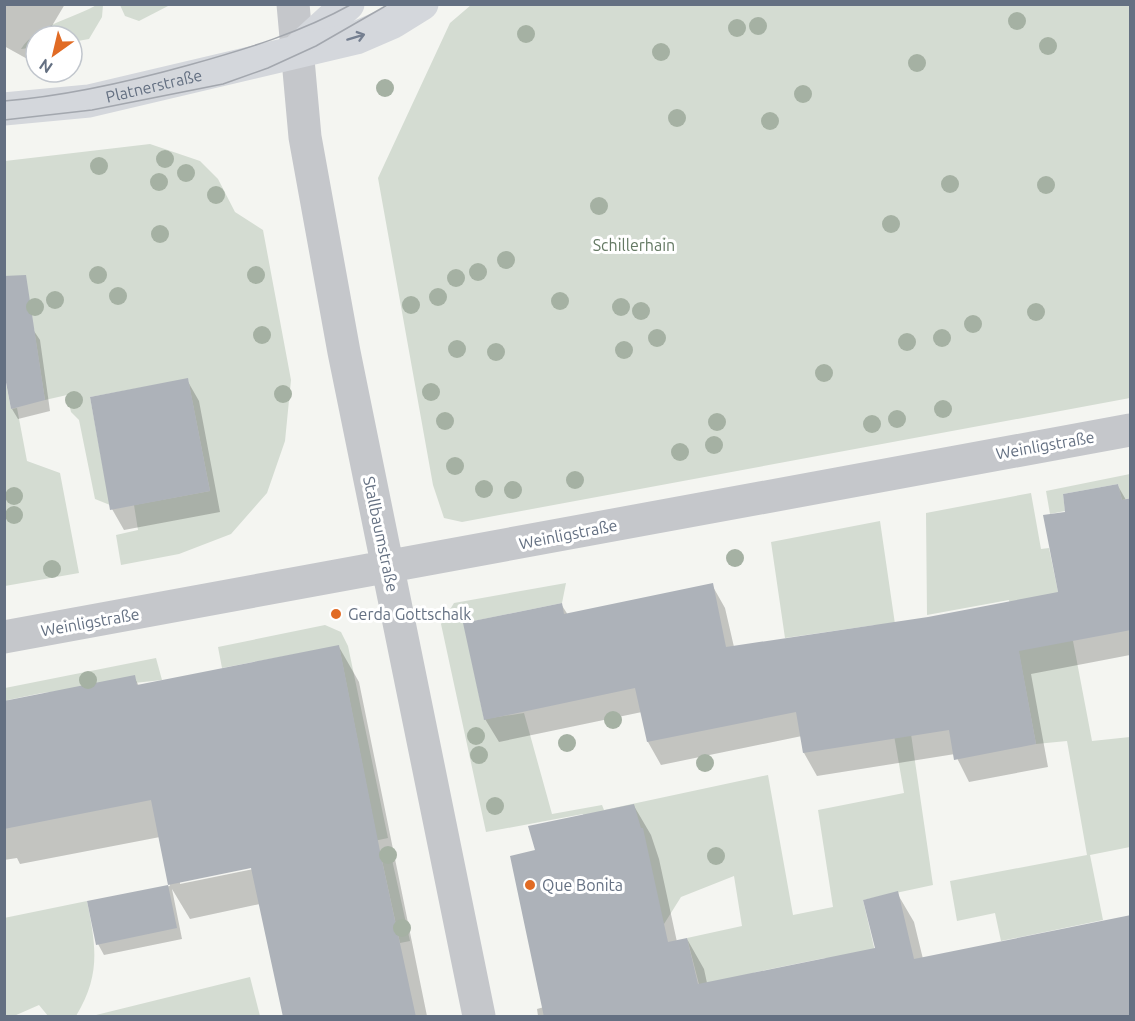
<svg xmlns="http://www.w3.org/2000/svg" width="1135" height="1021" viewBox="0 0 1135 1021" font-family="Ubuntu,sans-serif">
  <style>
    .green { fill: #d4dcd2 }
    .shadow { fill: #0003; fill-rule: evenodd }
    .building { fill: #adb2b9 }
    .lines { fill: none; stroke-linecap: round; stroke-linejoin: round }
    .minor { stroke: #c5c7cb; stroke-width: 33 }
    .secondary { stroke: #d4d7dc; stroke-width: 33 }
    .tram { stroke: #a3a7ae; stroke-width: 1.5 }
    .tree { fill: #a5b1a3 }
    .oneway { stroke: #757f90 }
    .poi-dot { fill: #e16b24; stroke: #fff; stroke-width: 2 }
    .labels { text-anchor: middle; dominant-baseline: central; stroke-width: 6; stroke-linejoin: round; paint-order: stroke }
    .street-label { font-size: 16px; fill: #647082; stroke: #fff }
    .park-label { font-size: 16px; fill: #647963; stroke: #fff }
    .poi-label { font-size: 16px; fill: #647082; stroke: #fff; text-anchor: start }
  </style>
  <rect width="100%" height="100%" fill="#f4f5f1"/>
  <path class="green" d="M98,4L103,5L102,17L89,39L72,42V36H36V47L21,49C37,24 74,19 98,4Z
    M120,5V4L170,5L139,21L125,16Z
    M471,5H1130V398L462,522L444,518L433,485L378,178L450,23Z
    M150,144L200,161L218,179L235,212L263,230L291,380L285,441L267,493L231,534L179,554L121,565L116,535L138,530L134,505L210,491L188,379L90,397L110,505L95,499L79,420L71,412L67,395L45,400L34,329L5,349V161Z
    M4,373L11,409L17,408L27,461L60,473L79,573L5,586Z
    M1130,474V498L1122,500L1118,484L1063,494L1065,511L1050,514L1046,491Z
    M1031,493L1041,549L1049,548L1068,641H1073L1092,741L1130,737V847L1090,855L1103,920L1001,941L995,913L957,921L950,881L1087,855L1067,741L1036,744L1009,600L927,615L926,513Z
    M880,521L933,885L863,900L877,960L825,958L756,972L701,992L687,938L742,926L734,876L681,897L664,924L588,839L583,814L486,832L441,624L454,603L566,583L562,603L464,623L484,719L524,713L552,814L602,805L604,810L768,775L793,915L833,907L818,810L904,793L875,625L785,638L771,542Z
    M325,625L341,632L348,646L388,838L238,870L375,829L339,646L222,668L218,647Z
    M156,658L162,680L42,693L8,700L5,712V688Z
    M391,855L410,941L400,943L381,856Z
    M87,901C96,946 101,975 76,1016H48L39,1005L14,1016H5L4,918Z
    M250,977L260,1016H92Z"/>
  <path class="shadow" d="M4,4H65L46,36H36V52L31,61L4,46Z
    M34,331L40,340L50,411L18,419L12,409Z
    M187,380L199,401L220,512L124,530L112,509Z
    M1118,486L1126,500H1130V655L1031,674L1048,767L969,782L955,754L817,776L804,753L802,736L661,765L648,742L642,712L499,742L485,719L561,604L568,615L712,585L725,608L734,647L928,618L1060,593L1067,513Z
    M339,647L359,682L427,1016H285L260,904L190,919L172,889L182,939L104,955L98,944L89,902L170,886L160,837L20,864L17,858L4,860V713L134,677L139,686ZM258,865V868L180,884V881Z
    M634,806L651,835L659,859L677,942L687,939L704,969L707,983L876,949L897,893L914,922L923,959L1130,1016H538L537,1009L544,1007L537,852Z"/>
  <path class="building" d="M26,275L45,400L11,409L4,372V276Z
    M188,378L210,491L110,510L90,397Z
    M1118,484L1122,500L1131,498V630L1019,651L1036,744L954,760L949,730L803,753L796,712L647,742L635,688L484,720L463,623L562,603L564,614L713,583L726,647L928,617L1058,592L1043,515L1065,512L1063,494Z
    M339,645L381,856L416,1017H283L251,868L168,885L151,800L4,829V701L135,675L137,685Z
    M634,804L641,828H643L668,942L687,938L698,984L875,948L863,900L898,891L914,959L1131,915V1017H544L510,856L535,850L528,826Z
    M168,885L177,928L96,945L87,901Z"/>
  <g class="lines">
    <path class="minor" d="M293,4L305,137L344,352L479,1016
      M4,637L1130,430"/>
    <g class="secondary">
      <path d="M300,48L348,4"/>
      <path id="s1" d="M4,109L89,101L356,38L393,22L422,4"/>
    </g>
    <path class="tram" d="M4,101C67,96 128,82 189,65C246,49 300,33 352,4
      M4,120L92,110L223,84L268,68L316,46L389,4"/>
  </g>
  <g class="tree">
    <circle cx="1017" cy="21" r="9"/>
    <circle cx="758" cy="26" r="9"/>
    <circle cx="737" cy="28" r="9"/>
    <circle cx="526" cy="34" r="9"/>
    <circle cx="1048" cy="46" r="9"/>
    <circle cx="661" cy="52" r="9"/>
    <circle cx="917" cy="63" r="9"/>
    <circle cx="385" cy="88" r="9"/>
    <circle cx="803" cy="94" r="9"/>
    <circle cx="677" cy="118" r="9"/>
    <circle cx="770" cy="121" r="9"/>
    <circle cx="165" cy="159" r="9"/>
    <circle cx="99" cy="166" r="9"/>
    <circle cx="186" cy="173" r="9"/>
    <circle cx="159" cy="182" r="9"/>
    <circle cx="950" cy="184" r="9"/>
    <circle cx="1046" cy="185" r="9"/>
    <circle cx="216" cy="195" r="9"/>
    <circle cx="599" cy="206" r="9"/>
    <circle cx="891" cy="224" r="9"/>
    <circle cx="160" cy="234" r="9"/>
    <circle cx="506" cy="260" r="9"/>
    <circle cx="478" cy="272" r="9"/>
    <circle cx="98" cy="275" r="9"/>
    <circle cx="256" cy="275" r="9"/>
    <circle cx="456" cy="278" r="9"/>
    <circle cx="118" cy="296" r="9"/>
    <circle cx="438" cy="297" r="9"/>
    <circle cx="55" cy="300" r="9"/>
    <circle cx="560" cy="301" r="9"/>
    <circle cx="411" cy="305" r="9"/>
    <circle cx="35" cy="307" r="9"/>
    <circle cx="621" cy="307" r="9"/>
    <circle cx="641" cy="311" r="9"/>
    <circle cx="1036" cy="312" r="9"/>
    <circle cx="973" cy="324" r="9"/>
    <circle cx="262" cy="335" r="9"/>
    <circle cx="657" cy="338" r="9"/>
    <circle cx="942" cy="338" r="9"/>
    <circle cx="907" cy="342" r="9"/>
    <circle cx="457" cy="349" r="9"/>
    <circle cx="624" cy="350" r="9"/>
    <circle cx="496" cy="352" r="9"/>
    <circle cx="824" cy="373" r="9"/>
    <circle cx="431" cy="392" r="9"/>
    <circle cx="283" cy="394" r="9"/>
    <circle cx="74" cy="400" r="9"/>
    <circle cx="943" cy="409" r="9"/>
    <circle cx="897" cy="419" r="9"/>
    <circle cx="445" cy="421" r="9"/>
    <circle cx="717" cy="422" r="9"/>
    <circle cx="872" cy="424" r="9"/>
    <circle cx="714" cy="445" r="9"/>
    <circle cx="680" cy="452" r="9"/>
    <circle cx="455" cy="466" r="9"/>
    <circle cx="575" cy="480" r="9"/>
    <circle cx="484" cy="489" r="9"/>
    <circle cx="513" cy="490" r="9"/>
    <circle cx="14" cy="496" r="9"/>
    <circle cx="14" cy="515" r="9"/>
    <circle cx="735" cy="558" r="9"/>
    <circle cx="52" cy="569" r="9"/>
    <circle cx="88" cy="680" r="9"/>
    <circle cx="613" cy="720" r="9"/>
    <circle cx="476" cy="736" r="9"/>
    <circle cx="567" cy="743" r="9"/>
    <circle cx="479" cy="755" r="9"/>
    <circle cx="705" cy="763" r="9"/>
    <circle cx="495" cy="806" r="9"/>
    <circle cx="388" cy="855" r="9"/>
    <circle cx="716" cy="856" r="9"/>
    <circle cx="402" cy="928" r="9"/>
  </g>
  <defs><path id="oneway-shaft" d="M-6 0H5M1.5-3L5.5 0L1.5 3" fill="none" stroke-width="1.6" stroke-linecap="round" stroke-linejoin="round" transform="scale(1.5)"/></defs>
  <use class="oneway" href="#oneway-shaft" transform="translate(356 37) rotate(-17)"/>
  <g class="poi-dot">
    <circle cx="336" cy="614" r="6"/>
    <circle cx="530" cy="885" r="6"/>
  </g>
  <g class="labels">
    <g class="street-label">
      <text stroke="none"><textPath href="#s1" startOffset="152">Platnerstraße</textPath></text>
      <text transform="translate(1045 445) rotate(-10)">Weinligstraße</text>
      <text transform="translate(381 534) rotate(78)">Stallbaumstraße</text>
      <text transform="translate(568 534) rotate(-11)">Weinligstraße</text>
      <text transform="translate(90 622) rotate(-10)">Weinligstraße</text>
    </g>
    <g class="park-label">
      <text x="634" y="245">Schillerhain</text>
    </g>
    <g class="poi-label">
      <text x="348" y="614">Gerda Gottschalk</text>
      <text x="542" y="885">Que Bonita</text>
    </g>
  </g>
  <rect width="1135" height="1021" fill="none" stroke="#647082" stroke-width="12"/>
  <g transform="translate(54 54) rotate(214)"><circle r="28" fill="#ffffff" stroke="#c1c6cd" stroke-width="1.5"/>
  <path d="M0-4.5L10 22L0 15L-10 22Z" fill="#e16b24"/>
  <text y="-9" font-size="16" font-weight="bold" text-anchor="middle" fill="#647082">N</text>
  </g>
</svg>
